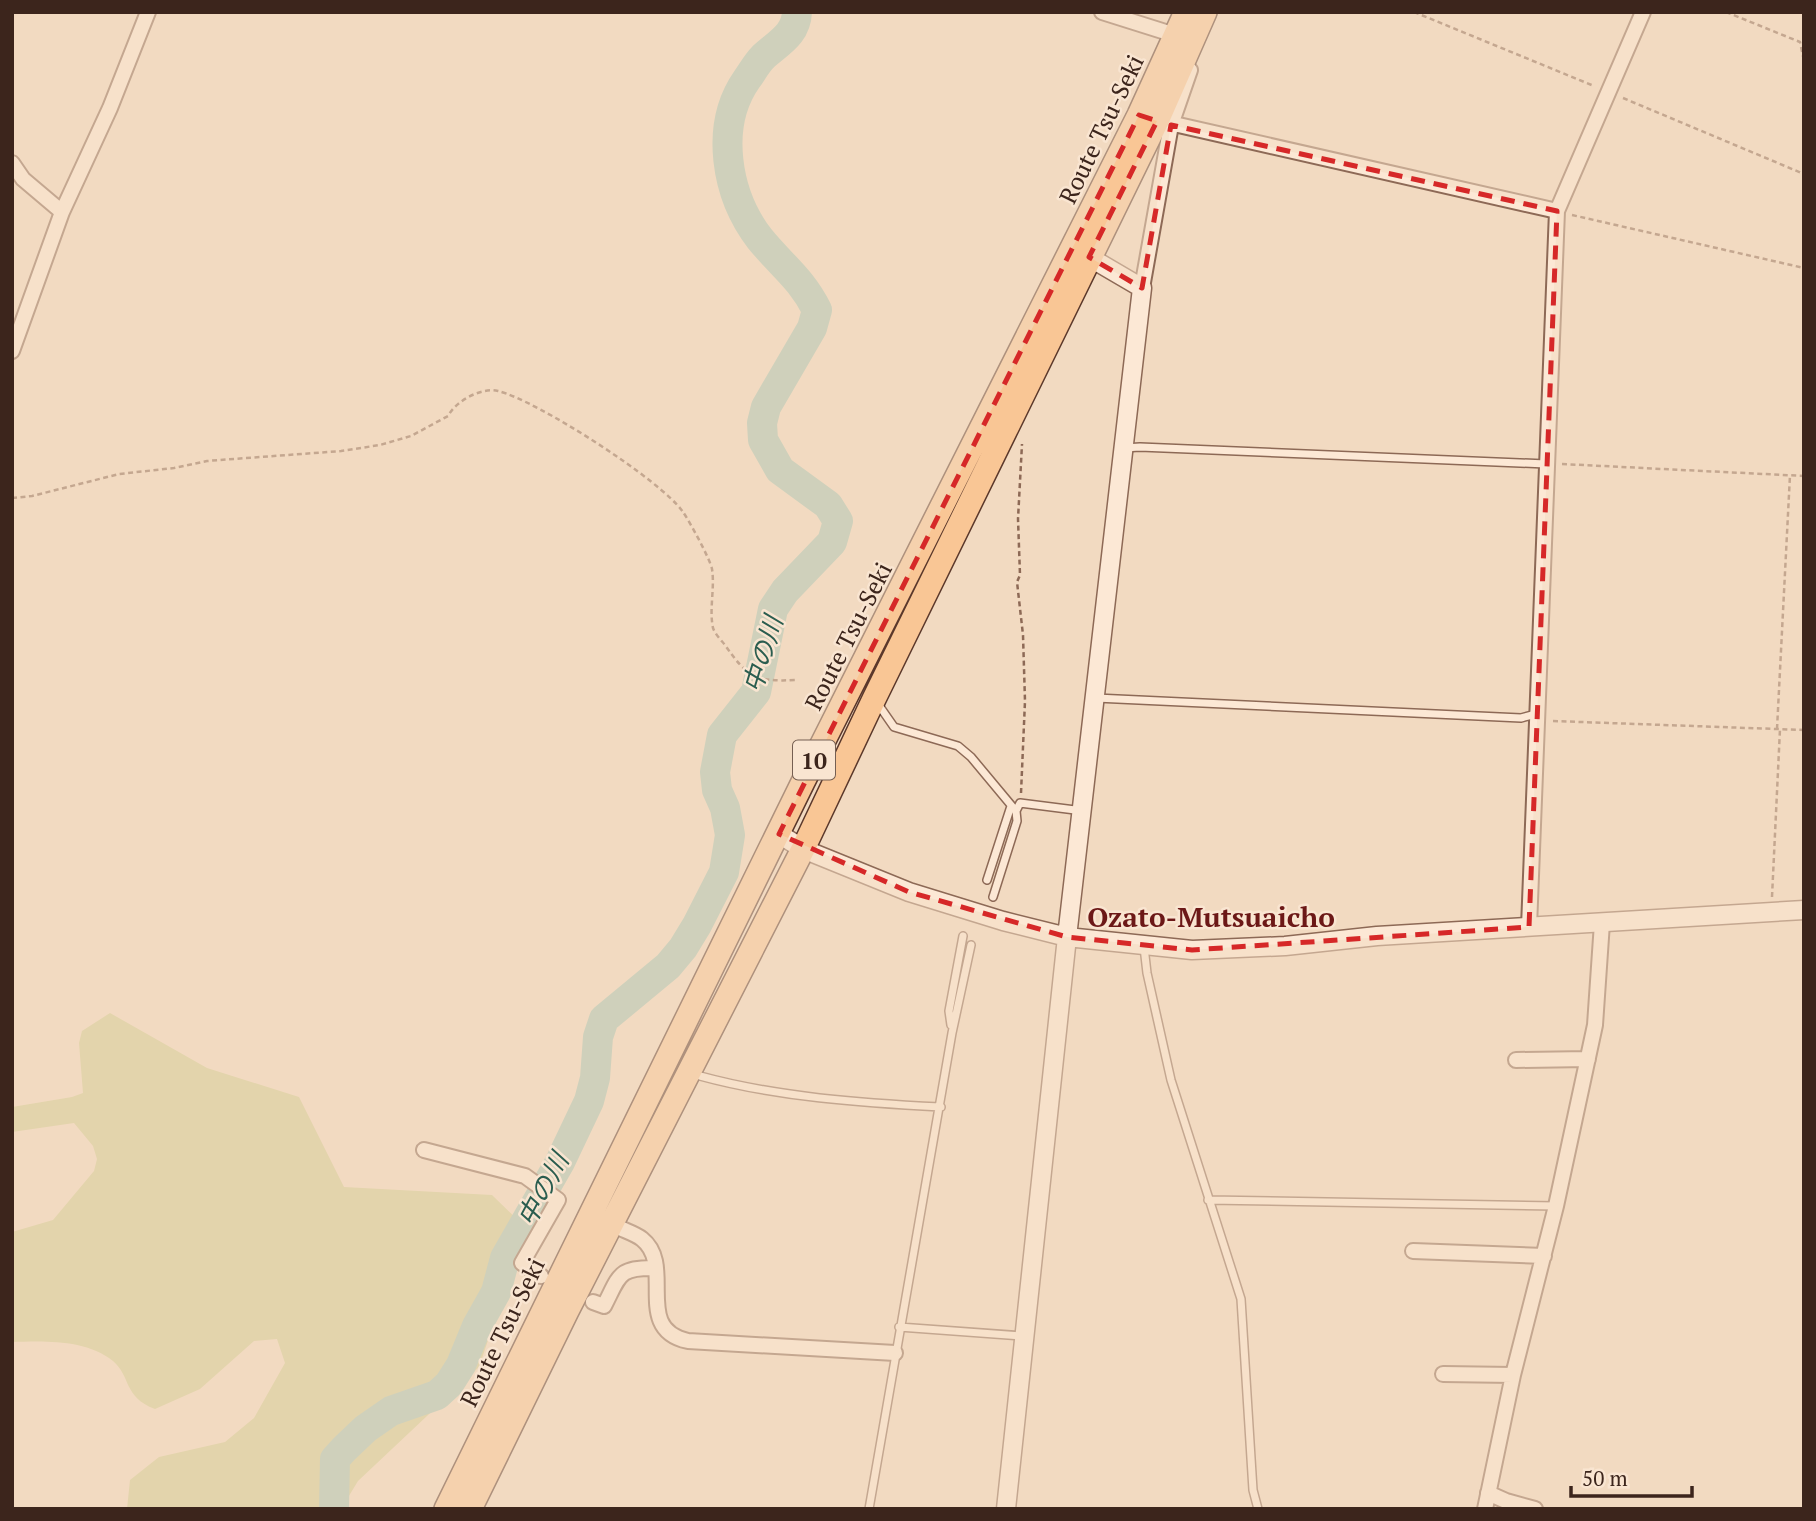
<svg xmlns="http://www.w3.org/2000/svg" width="1816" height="1521" viewBox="0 0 1816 1521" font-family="'PT Serif','Noto Sans JP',serif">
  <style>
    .green { fill: #d1cc93 }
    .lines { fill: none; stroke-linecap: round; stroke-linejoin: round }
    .river { stroke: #a4c4b4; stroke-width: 30 }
    .service-casing { stroke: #8d6956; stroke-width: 10 }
    .minor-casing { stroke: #8d6956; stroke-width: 18 }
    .tertiary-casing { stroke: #8d6956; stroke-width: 21 }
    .primary-casing { stroke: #5b382b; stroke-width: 26 }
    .path { stroke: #8d6956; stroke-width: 2.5; stroke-dasharray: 5 3.5; stroke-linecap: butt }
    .service { stroke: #fce8d5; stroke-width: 7 }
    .minor { stroke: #fce8d5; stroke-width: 14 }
    .tertiary { stroke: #fce8d5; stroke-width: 18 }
    .primary { stroke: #f9c695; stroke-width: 23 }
    .marked { fill: none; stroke: #d62828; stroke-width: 5; stroke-dasharray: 14 9; stroke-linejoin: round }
    .labels { text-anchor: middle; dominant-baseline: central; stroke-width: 5; stroke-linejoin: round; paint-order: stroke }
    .shield { fill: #f9e5d1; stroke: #755f52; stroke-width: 2 }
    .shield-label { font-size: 23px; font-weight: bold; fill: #3c251c }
    .street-label { font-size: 24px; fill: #3c251c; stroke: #f9e5d1 }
    .water-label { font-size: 26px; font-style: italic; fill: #2a5d4f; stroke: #f9e5d1 }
    .quarter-label { font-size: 28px; font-weight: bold; fill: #6c1817; stroke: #f9e5d1 }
  </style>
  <rect width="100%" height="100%" fill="#f2dac1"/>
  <path class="green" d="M110,1013L207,1068L299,1097L344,1187L492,1195L526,1228L479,1367L358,1481L341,1509H127L130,1480L159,1457L225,1442L254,1418L285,1363L277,1339L254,1341L200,1389L155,1409C123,1397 131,1376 113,1361C86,1339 44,1341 12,1342V1232L53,1220L94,1171L97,1159L93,1146L74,1123L12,1132V1107L72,1097L83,1093L79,1043L82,1031Z"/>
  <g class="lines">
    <path class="river" d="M334,1509L335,1459L345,1448L365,1429L391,1411L437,1395L449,1384L461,1365L477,1326L496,1292L505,1258L560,1162L589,1101L595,1078L598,1037L604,1019L668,966L683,948L697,925L724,872L730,835L725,808L717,790L715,772L722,735L756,692L773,609L785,591L832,542L838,521L828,505L780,470L763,440L762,423L766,407L812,328L817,310C801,278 781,265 760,239C726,195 714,126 747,79C752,72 757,63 763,57C778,43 796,35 797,12"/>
    <defs>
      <path id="service" d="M1124,448L1140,447L1546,464
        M1096,698L1521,718L1536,714
        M878,704L894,727L958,746L971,757L1016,811L1020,803L1083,811
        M987,880L1011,806
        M993,897L1017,821L1016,811
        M1144,947L1147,973L1171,1080L1241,1299L1253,1490L1258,1509
        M951,1025L949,1011L963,936
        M700,1076C777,1097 861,1103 941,1107
        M1208,1200L1556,1206
        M899,1327L1023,1336
        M869,1509L952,1033L971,945"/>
      <path id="minor" d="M1102,12L1175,35
        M1152,119L1557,211
        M12,163L23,179L62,212
        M1142,288L1171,125L1190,70
        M12,351L62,212L110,108L148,12
        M1529,927L1557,211L1643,12
        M1516,1060L1588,1059
        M424,1150L525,1176L558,1200L522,1263L541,1276
        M622,1229C629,1232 637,1235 642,1239C676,1266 632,1329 688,1341L895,1353
        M1413,1251L1544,1256
        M593,1302L604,1306C620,1275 618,1267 656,1268
        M1443,1374L1513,1375
        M1488,1493L1506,1501L1535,1509
        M1485,1509L1513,1375L1556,1206L1595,1025L1602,923"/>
      <path id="tertiary" d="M779,834L803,849L909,892L1003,921L1067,937L1192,950L1285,946L1377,936L1804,910
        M1006,1509L1067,937L1142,288L1089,257"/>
      <path id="primary" d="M446,1509L803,782L1139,115L1186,12
        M470,1509L567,1311L803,849L874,699L1157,121L1205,12"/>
    </defs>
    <use href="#service" class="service-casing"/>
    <use href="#minor" class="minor-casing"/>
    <use href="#tertiary" class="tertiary-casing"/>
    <use href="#primary" class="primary-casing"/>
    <path class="path" d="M1414,12L1594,86
      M1726,12L1800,42L1804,61
      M1623,98L1804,174
      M1572,215L1804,268
      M1562,464L1804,476
      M12,498L32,496L119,474L174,468L207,461L341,451L380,445L411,436L448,416C456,401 481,387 498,391C536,400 661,480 683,512C690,522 710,559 712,569C715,588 709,609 713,628C715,634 721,640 725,645C747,677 756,682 796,680
      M1553,721L1804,730
      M1777,729L1790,475
      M1021,793L1025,701L1023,635L1017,582L1020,575L1018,519L1022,444
      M1772,897L1780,729"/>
    <use href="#service" class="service"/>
    <use href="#minor" class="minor"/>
    <use href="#tertiary" class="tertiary"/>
    <use href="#primary" class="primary"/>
  </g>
  <path d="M0 0H1816V1521H0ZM1139,115L1157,121L1089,257L1142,288L1171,125L1557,211L1529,927L1192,950L1067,937L909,892L779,834Z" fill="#f2dac1" fill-opacity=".55" fill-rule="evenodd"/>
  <path class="marked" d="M1139,115L1157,121L1089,257L1142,288L1171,125L1557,211L1529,927L1192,950L1067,937L909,892L779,834Z"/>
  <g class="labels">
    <rect class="shield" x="793" y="740.5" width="42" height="39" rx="5"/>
    <g class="shield-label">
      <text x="814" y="760">10</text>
    </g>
    <g class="street-label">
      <text transform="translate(1101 129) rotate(-64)">Route Tsu-Seki</text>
      <text transform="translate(848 636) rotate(-63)">Route Tsu-Seki</text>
      <text transform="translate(502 1332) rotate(-64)">Route Tsu-Seki</text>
    </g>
    <g class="water-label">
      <text transform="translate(762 654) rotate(-73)">中の川</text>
      <text transform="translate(542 1189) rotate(-62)">中の川</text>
    </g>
    <g class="quarter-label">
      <text x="1211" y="916">Ozato-Mutsuaicho</text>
    </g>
  </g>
  <rect width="1816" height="1521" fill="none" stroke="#3c251c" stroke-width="28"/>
  <path d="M1571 1486v10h121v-10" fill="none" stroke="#3c251c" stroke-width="3.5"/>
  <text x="1582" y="1486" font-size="21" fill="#3c251c" stroke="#f9e5d1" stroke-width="5" paint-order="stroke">50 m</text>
</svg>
